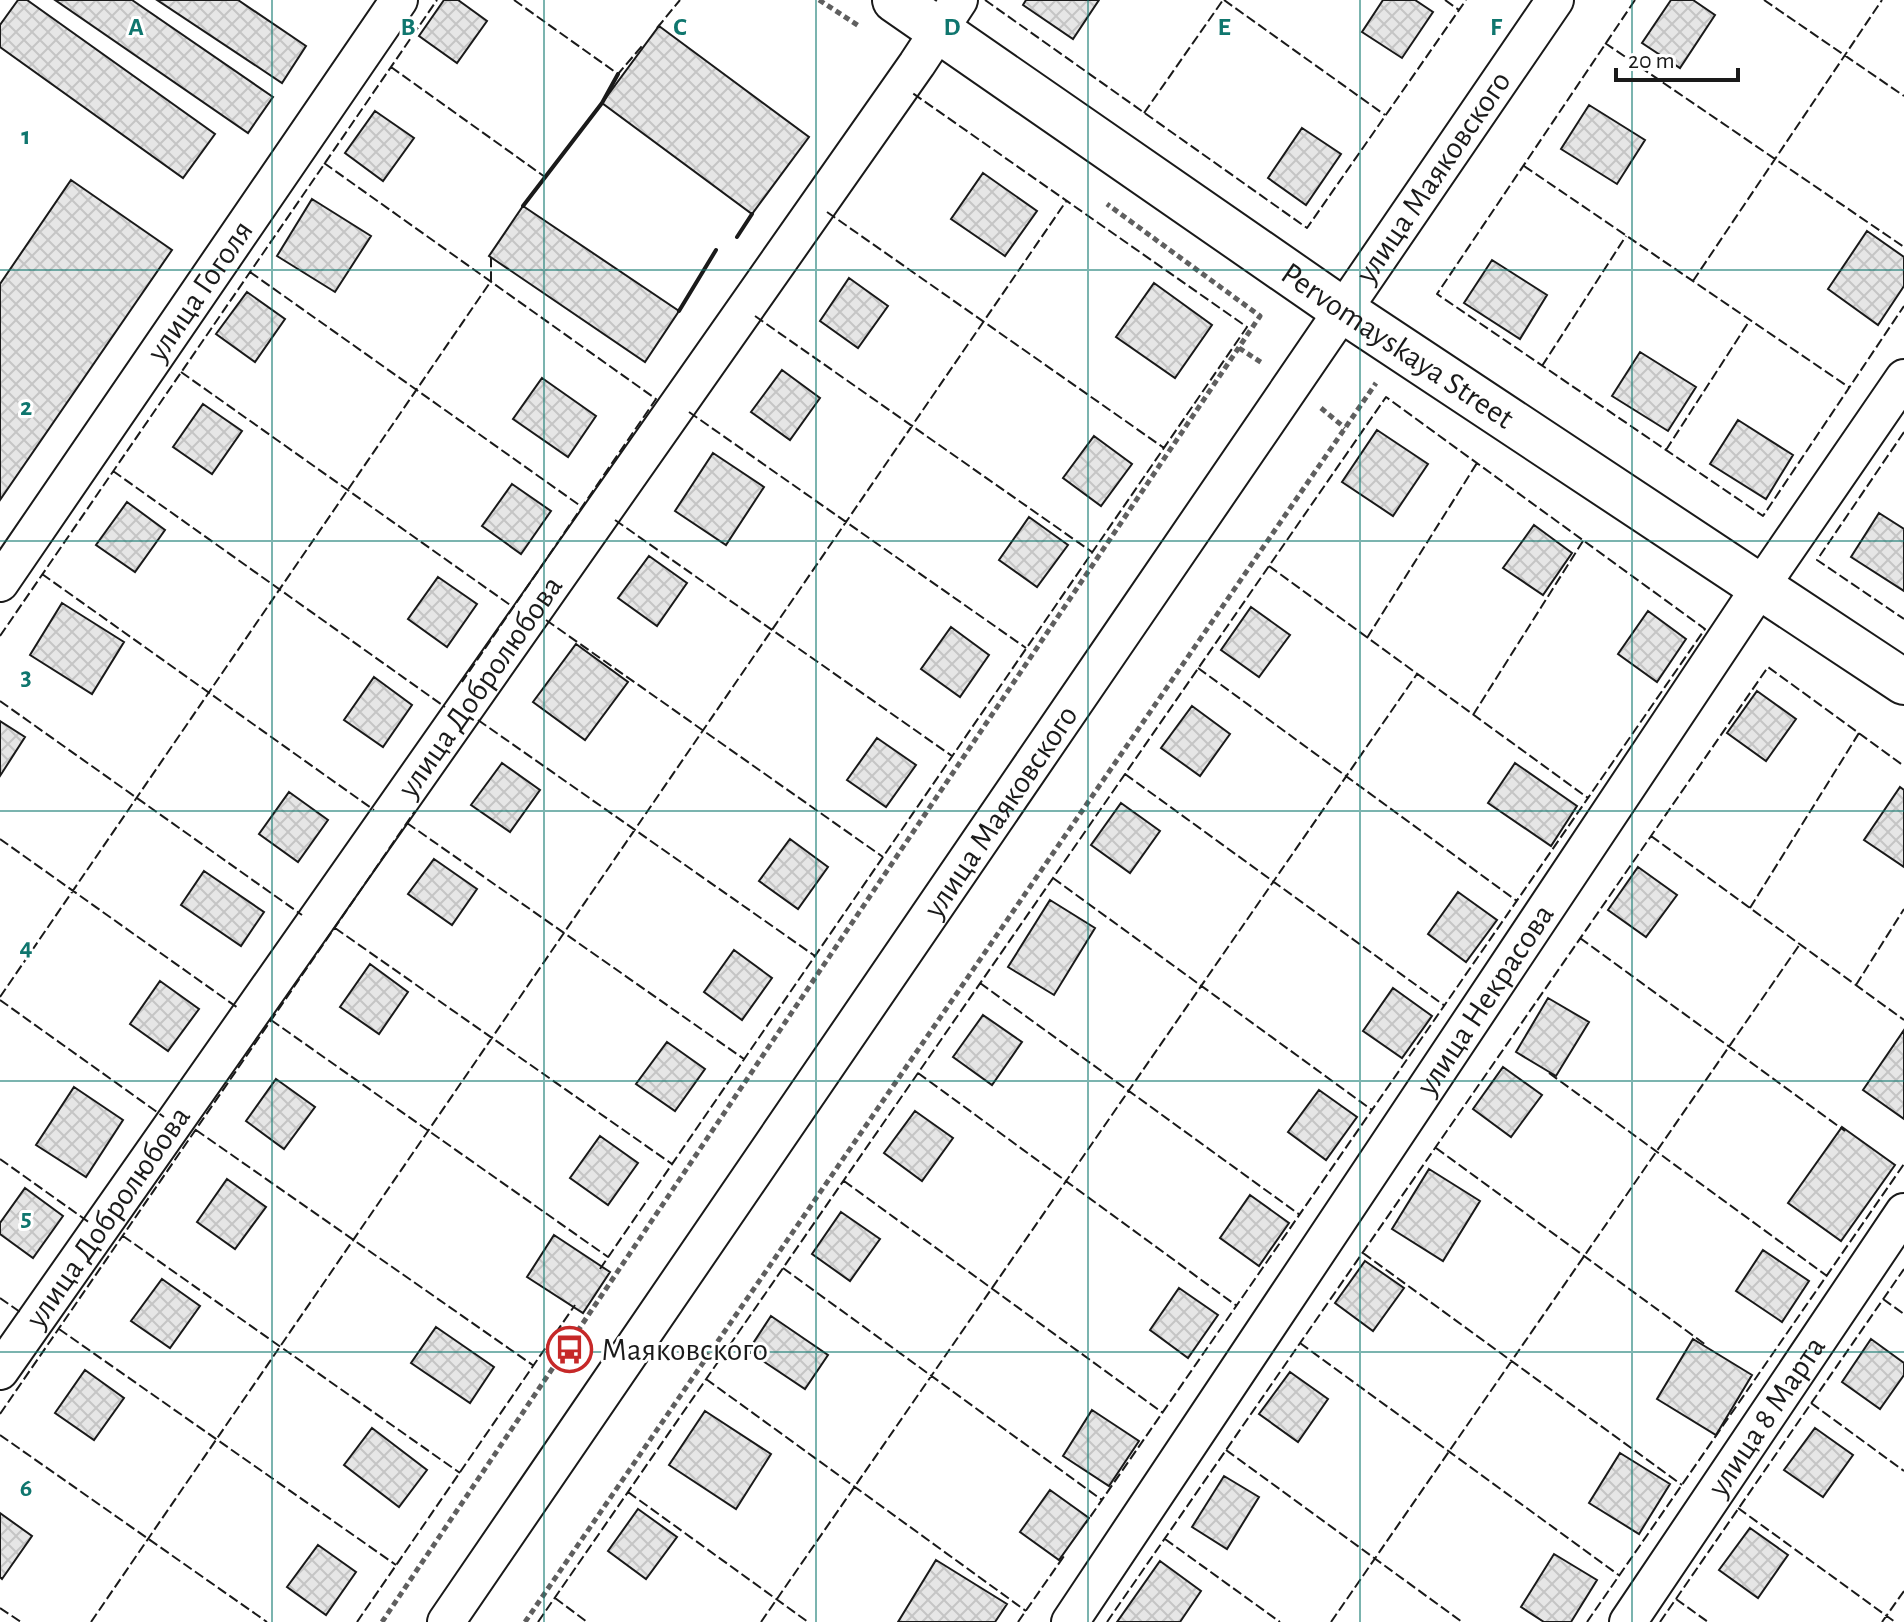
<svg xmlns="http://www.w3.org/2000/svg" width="1904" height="1622" viewBox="0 0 1904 1622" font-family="'Alegreya Sans',sans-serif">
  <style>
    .building { fill: url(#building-cross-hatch); stroke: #1a1a1a; stroke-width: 2 }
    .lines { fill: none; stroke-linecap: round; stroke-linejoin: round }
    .minor-casing { stroke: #1a1a1a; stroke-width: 40 }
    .tertiary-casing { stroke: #1a1a1a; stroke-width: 48 }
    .path { stroke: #5f5f5f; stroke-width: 5; stroke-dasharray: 6 4; stroke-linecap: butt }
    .minor { stroke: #fff; stroke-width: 36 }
    .tertiary { stroke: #fff; stroke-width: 44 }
    .fence { stroke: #1a1a1a; stroke-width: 2; stroke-dasharray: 10 4; stroke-linecap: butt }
    .wall { stroke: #1a1a1a; stroke-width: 4 }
    .grid { fill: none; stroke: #0f766e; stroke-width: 2; stroke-opacity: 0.55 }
    .labels { text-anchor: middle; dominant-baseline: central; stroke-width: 6; stroke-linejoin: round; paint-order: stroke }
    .street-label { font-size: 32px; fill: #1a1a1a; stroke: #fff }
    .poi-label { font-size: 32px; fill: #1a1a1a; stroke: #fff; text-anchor: start }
    .grid-label { font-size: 26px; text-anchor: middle; font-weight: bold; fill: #0f766e; stroke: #fff; stroke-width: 6; stroke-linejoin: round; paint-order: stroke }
  </style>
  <defs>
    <pattern id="building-cross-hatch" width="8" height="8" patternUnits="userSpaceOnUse" patternTransform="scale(2)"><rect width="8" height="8" fill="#e6e6e6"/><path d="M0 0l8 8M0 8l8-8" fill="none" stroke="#c5c5c5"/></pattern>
  </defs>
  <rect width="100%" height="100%" fill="#fff"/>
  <path class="building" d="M18,0H27L215,134L183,178L0,47V25Z
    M55,0H132L273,97L248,133Z
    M157,0H238L306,46L282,83Z
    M444,0H458L487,21L457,63L419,36Z
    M1026,0H1099L1073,39L1023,5Z
    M1383,0H1415L1433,12L1402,58L1362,32Z
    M1671,0H1693L1715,15L1680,68L1642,43Z
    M659,26L809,137L752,214L602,103Z
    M1589,105L1645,140L1617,184L1561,149Z
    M375,111L414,138L383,181L345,153Z
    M1302,128L1341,154L1306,205L1268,178Z
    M983,173L1037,211L1005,256L951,219Z
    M71,180L172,250L0,500V284Z
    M312,199L371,236L335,292L277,256Z
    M523,206L679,311L645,362L489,256Z
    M1867,231L1904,257V286L1878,325L1828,289Z
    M1492,260L1547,295L1520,339L1464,303Z
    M849,278L888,306L858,348L820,321Z
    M1154,283L1212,325L1175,378L1116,337Z
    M247,292L285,319L255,362L216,334Z
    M1640,352L1696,387L1668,431L1612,396Z
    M782,370L820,398L790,440L751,412Z
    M542,378L596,416L568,457L513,419Z
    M203,404L242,431L212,474L173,447Z
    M1738,420L1793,455L1766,499L1710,464Z
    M1377,430L1428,464L1393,516L1342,482Z
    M1094,436L1132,464L1101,506L1063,478Z
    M713,453L764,487L726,545L675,511Z
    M512,484L551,511L521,554L482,526Z
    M127,502L165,530L135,572L96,545Z
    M1879,513L1904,529V591L1851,557Z
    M1029,517L1068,545L1037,587L999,560Z
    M1534,525L1572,553L1543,595L1503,568Z
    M649,556L687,583L657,626L618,598Z
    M438,577L477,604L447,647L408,619Z
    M62,603L124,642L92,694L30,655Z
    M1251,607L1290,635L1259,677L1221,650Z
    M1648,611L1686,639L1657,682L1618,654Z
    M951,627L989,655L960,697L921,669Z
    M576,644L628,682L585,740L533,702Z
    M374,677L412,705L383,747L344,720Z
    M1757,691L1796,719L1766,761L1727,733Z
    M1192,706L1230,734L1200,776L1161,748Z
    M0,721L25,737L0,776Z
    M877,738L916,765L886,807L847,780Z
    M502,763L540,790L510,832L471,805Z
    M1515,763L1577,806L1551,846L1488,803Z
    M1900,787L1904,790V867L1864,840Z
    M289,792L328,820L298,862L259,834Z
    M1121,803L1160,831L1130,873L1091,845Z
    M790,839L828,867L798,909L759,881Z
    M434,859L477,889L452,925L408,894Z
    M1638,867L1677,895L1646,937L1608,910Z
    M204,871L264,912L241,946L181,905Z
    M1458,892L1497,920L1466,962L1428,934Z
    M1050,900L1095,928L1054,995L1008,967Z
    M734,950L772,978L742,1020L704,992Z
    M370,964L408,992L379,1034L340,1007Z
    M160,981L199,1009L168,1051L130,1024Z
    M1393,988L1432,1016L1402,1058L1363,1031Z
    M1548,998L1589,1022L1556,1076L1516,1052Z
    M983,1015L1022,1042L992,1085L953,1057Z
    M1904,1030V1119L1863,1090Z
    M667,1042L705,1069L675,1111L636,1084Z
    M1503,1067L1542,1095L1511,1137L1473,1109Z
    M276,1079L315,1107L284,1149L246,1121Z
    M74,1087L123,1120L86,1177L36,1145Z
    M1319,1090L1357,1117L1326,1160L1288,1132Z
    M915,1111L953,1138L922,1181L884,1153Z
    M1842,1127L1895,1165L1841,1241L1788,1203Z
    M600,1136L638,1163L608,1205L570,1178Z
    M1429,1169L1480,1201L1443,1261L1392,1229Z
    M227,1179L266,1207L235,1249L197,1222Z
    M25,1188L63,1216L33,1258L0,1234V1223Z
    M1250,1195L1289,1223L1259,1266L1220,1238Z
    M841,1212L880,1239L850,1281L812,1254Z
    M554,1235L610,1272L583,1313L527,1277Z
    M1763,1250L1809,1281L1782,1322L1736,1291Z
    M1365,1261L1404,1288L1373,1331L1335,1303Z
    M162,1279L200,1306L170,1348L131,1321Z
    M1179,1288L1218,1315L1188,1358L1150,1330Z
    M771,1316L828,1355L805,1389L748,1351Z
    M436,1327L494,1367L470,1403L411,1363Z
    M1693,1339L1752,1375L1716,1435L1657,1399Z
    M1871,1339L1904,1363V1375L1880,1409L1842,1382Z
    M85,1370L124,1398L94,1440L55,1413Z
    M1290,1372L1328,1399L1298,1442L1259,1414Z
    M1092,1410L1139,1441L1109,1486L1063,1456Z
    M705,1411L771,1454L736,1509L669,1465Z
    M372,1428L427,1470L399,1507L344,1465Z
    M1815,1428L1853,1455L1823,1497L1784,1470Z
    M1620,1453L1670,1484L1639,1534L1589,1503Z
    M1224,1476L1259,1497L1227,1549L1192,1527Z
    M1050,1490L1089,1518L1059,1560L1020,1532Z
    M638,1509L677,1537L646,1579L608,1551Z
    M0,1513L32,1536L2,1579L0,1577Z
    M1750,1528L1788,1555L1758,1598L1719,1570Z
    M318,1545L356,1572L326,1615L287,1587Z
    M1554,1554L1597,1580L1571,1622H1544L1521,1607Z
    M936,1560L1007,1604L995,1622H898Z
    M1160,1561L1201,1591L1180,1622H1117Z"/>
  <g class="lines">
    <defs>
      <g id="minor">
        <path id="s1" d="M0,583L399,0"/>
        <path id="s2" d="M0,1371L917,64L959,0"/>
        <path id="s3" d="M446,1622C819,1084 1183,539 1555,0"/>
        <path id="s4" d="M1070,1622L1761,586L1904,378"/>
        <path id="s5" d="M1628,1622L1904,1212"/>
      </g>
      <g id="tertiary">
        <path id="s6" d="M895,0L1341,309L1904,682"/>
      </g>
    </defs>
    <use href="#minor" class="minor-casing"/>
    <use href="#tertiary" class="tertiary-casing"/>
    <path class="path" d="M819,0L859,26
      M1239,348L1262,363
      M1321,408L1345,428
      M382,1622L1260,316L1107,204
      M525,1622L1376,383"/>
    <use href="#minor" class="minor"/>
    <use href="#tertiary" class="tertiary"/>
    <path class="fence" d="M514,0L618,74L642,46
      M985,0L1307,228L1466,0
      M1224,0L1385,115
      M1445,0L1459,10
      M1635,0L1437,294L1763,516L1904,306
      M1764,0L1904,96
      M657,28L680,0
      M1605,43L1904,247
      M391,67L545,177
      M1144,113L1223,0
      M324,163L656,399L462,682
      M1524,166L1850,388
      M827,212L1164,448
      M250,272L582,507
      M1693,281L1882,0
      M755,316L1092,552
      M1542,366L1626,236
      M181,372L513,607
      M689,412L1026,648
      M1904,432L1817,560L1904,619
      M1666,450L1750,320
      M113,471L445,707
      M615,520L952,756
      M1269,566L1588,798
      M42,574L374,810
      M546,620L883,857
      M0,636L437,0
      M1367,638L1477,463
      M1198,668L1517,901
      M0,701L302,915
      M1473,715L1583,541
      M478,720L815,956
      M1125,774L1445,1006
      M407,823L744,1059
      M1651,836L1904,1020
      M0,839L238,1008
      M1053,878L1372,1110
      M1750,908L1859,733
      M335,928L672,1164
      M1580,938L1845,1131
      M980,983L1300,1215
      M1856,985L1904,909
      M0,997L491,281V254
      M0,1000L164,1117
      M271,1020L608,1257
      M918,1073L1237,1306
      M1549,1073L1827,1276
      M196,1130L534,1366
      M1436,1148L1706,1345
      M0,1159L90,1223
      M844,1181L1163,1413
      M123,1236L460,1473
      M1363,1253L1682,1485
      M783,1268L1102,1500
      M600,1269L1247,327L911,92
      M0,1298L23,1314
      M1883,1299L1904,1314
      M59,1329L396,1565
      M1300,1343L1620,1576
      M706,1379L1026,1611
      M1811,1403L1904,1471
      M0,1414L415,811
      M0,1435L267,1622
      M1226,1450L1462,1622
      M628,1492L808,1622
      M1738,1508L1895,1622
      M1165,1539L1280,1622
      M555,1598L587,1622
      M1676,1599L1708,1622
      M0,1608L21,1622
      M91,1622L1067,200
      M357,1622L575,1305
      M538,1622L1386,397L1705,629L1086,1523
      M761,1622L1417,674
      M1018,1622L1064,1556
      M1107,1622L1768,667L1904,766
      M1331,1622L1800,944
      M1587,1622L1904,1164
      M1660,1622L1904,1269
      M1882,1622L1904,1591"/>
    <path class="wall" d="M523,206L602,103L618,74
      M737,237L752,214
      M679,311L716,250"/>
  </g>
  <path class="grid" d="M272,0V1622M544,0V1622M816,0V1622M1088,0V1622M1360,0V1622M1632,0V1622M0,270H1904M0,541H1904M0,811H1904M0,1081H1904M0,1352H1904"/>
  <defs>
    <symbol id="bus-ring" viewBox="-11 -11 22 22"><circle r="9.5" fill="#fff" stroke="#c62828" stroke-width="1.5"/><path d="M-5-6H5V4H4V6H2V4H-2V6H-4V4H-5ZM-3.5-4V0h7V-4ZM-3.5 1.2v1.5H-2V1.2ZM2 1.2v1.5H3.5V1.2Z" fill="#c62828"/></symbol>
  </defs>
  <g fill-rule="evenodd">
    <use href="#bus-ring" x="544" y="1324" width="51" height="51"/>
  </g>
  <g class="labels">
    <g class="street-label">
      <text stroke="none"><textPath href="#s3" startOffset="1750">улица Маяковского</textPath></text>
      <text stroke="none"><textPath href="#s1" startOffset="354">улица Гоголя</textPath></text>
      <text stroke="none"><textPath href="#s6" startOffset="610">Pervomayskaya Street</textPath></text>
      <text stroke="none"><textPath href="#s2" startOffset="836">улица Добролюбова</textPath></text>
      <text stroke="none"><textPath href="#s3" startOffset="982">улица Маяковского</textPath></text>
      <text stroke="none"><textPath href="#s4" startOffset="748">улица Некрасова</textPath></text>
      <text stroke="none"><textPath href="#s2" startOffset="188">улица Добролюбова</textPath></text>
      <text stroke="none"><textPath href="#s5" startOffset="248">улица 8 Марта</textPath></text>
    </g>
    <g class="poi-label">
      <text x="601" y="1350">Маяковского</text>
    </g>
  </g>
  <g class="grid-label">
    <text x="136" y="35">A</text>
    <text x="408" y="35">B</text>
    <text x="680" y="35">C</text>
    <text x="952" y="35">D</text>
    <text x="1224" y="35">E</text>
    <text x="1496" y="35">F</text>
    <text x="26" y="144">1</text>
    <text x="26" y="415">2</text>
    <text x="26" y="685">3</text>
    <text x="26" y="955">4</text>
    <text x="26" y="1226">5</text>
    <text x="26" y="1496">6</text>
  </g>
  <path d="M1616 68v12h122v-12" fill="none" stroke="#1a1a1a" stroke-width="4"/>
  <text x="1628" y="68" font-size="24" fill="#1a1a1a" stroke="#ffffff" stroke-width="6" paint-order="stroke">20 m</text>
</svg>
